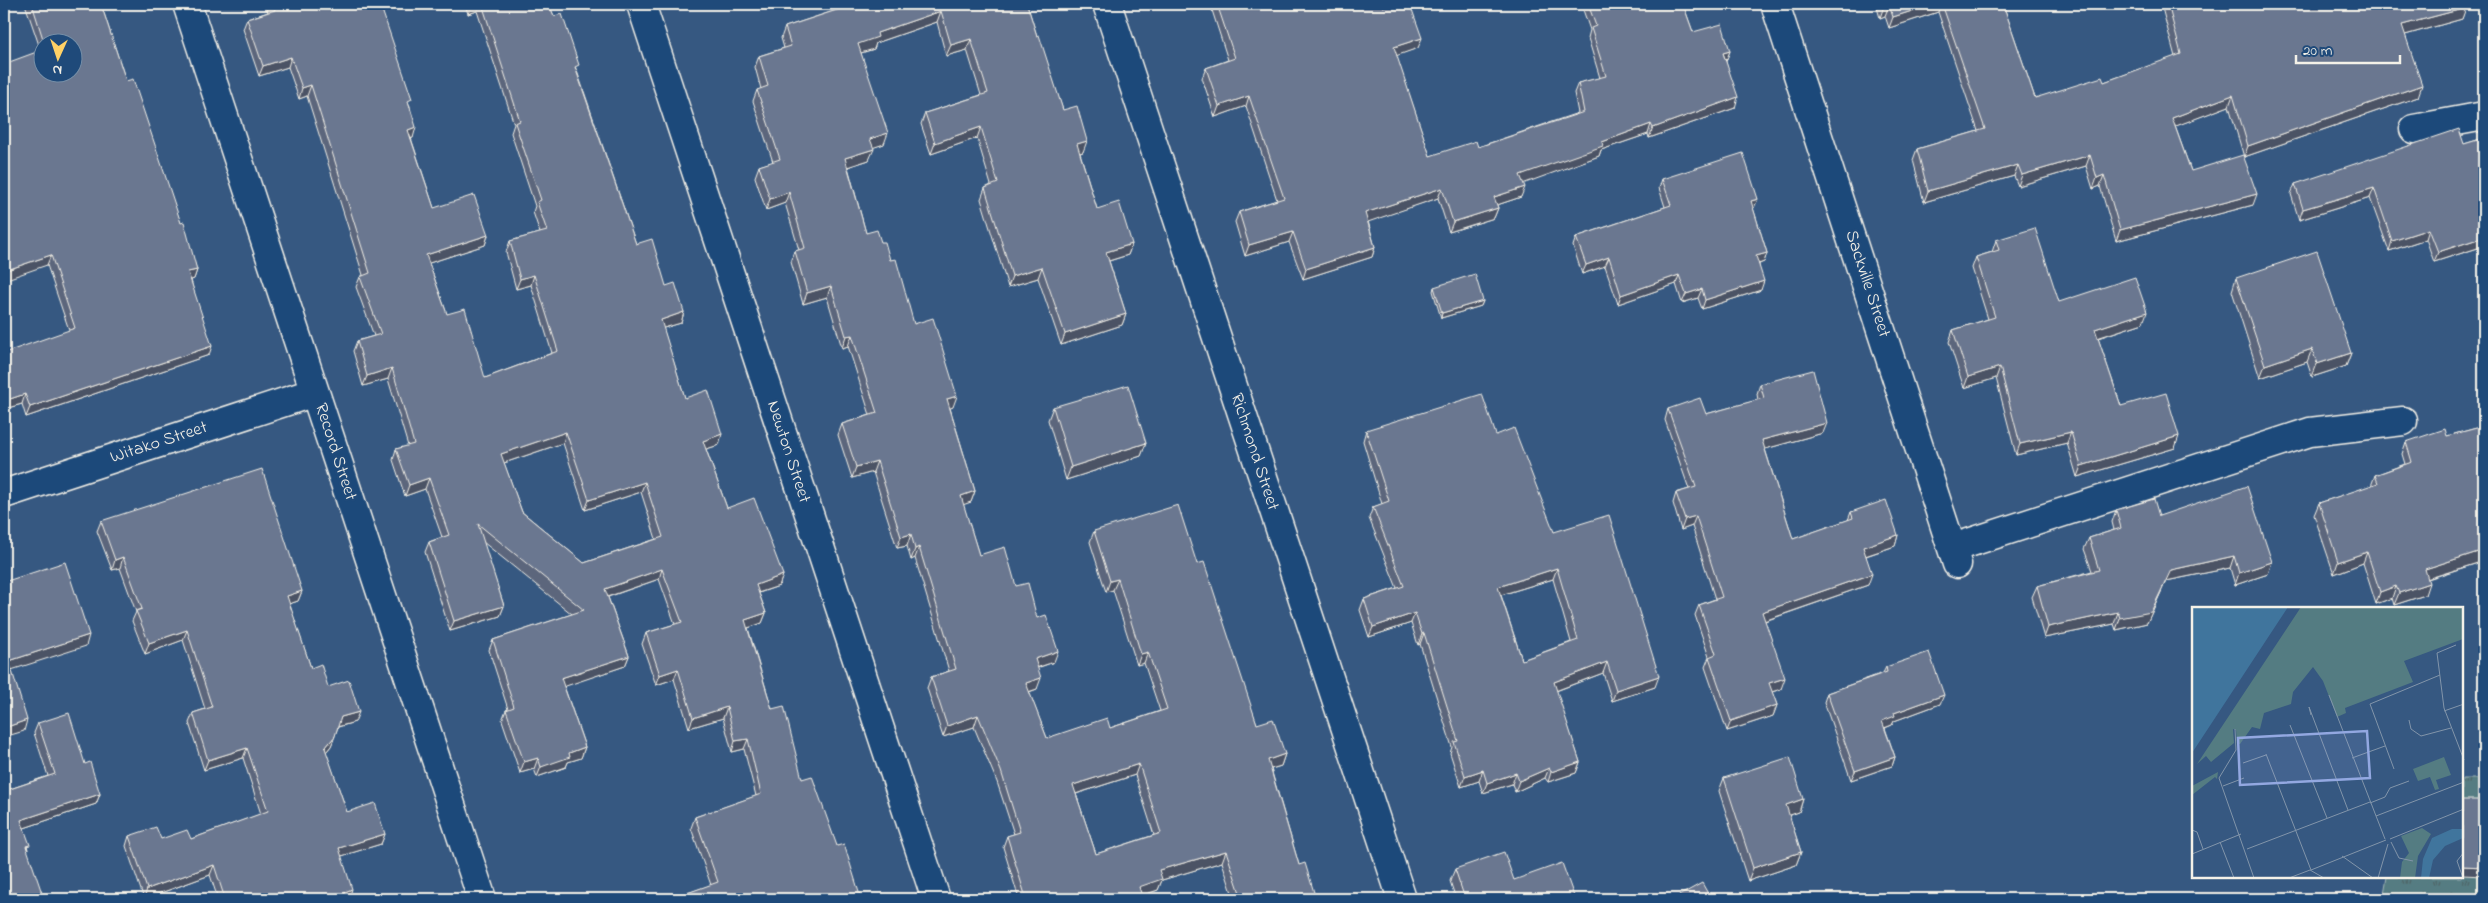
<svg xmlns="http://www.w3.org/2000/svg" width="2488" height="903" viewBox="0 0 2488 903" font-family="'Indie Flower',sans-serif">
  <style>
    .grass { fill: url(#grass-tufts); stroke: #a4b6b5 }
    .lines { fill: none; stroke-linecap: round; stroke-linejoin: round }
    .street-casing { stroke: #f4f1e8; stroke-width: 31 }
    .street { stroke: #1f4a7a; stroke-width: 28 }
    .wall { fill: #5c667c; stroke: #f4f1e8; fill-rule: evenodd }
    .shaded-wall { fill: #4b5365; stroke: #f4f1e8 }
    .building { fill: #6b7790; stroke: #f4f1e8; fill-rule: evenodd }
    .labels { text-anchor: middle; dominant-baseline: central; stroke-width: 5; stroke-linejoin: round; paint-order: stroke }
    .street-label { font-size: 18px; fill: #f4f1e8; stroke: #1f4a7a }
    .inset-road { fill: none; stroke: #8295aa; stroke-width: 1 }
    .view { fill: #93a8e1; fill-opacity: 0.15; stroke: #93a8e1; stroke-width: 2.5 }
    .inset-edge { fill: none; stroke: #f4f1e8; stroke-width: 2.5 }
  </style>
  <defs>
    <pattern id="grass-tufts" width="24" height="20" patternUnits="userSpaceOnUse" patternTransform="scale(1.25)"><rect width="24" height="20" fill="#547c82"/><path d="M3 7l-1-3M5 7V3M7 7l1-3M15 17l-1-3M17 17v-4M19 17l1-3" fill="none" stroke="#4f6567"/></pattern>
  </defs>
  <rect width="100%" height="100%" fill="#365881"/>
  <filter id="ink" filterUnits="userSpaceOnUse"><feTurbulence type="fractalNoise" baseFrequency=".02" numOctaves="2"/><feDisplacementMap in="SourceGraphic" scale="10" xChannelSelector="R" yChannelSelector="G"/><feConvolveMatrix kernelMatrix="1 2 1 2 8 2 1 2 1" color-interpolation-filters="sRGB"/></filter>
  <g filter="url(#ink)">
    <path class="grass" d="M2462,779H2484V899H2383L2387,877H2462Z"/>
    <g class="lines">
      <defs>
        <path id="street" d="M187,4L482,899
          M641,4L936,899
          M1107,4L1402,899
          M1775,4L1957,564
          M2414,129L2484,116
          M4,494L315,392
          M1953,548L2310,432L2403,421"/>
      </defs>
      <use href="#street" class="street-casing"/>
      <use href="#street" class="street"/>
    </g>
    <path class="wall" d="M25,4H101L126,81L181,223L197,270L194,279L191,280L209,355L26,417L22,404L4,409L69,330L47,265L41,51ZM42,42H72L42,72Z
      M265,4H357L410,106L413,138H411L434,208L488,235L485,245L429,263L447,314L485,378L552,353L531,285L516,289L506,252L510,241L540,233L533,212L535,206L511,133L514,124L477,11L468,14L465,4H549L554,16L577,71L636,244L684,312L681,323L663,328L685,398L719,445L706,449L727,508L783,575L779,586L759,593L766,613L762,623L748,628L772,709L802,779L837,846L861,899H676V897L711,885L691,828L695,817L756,796L744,749L732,752L723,718L689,728L674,679L656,685L642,644L646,633L675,624L659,579L608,597L629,656L625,666L564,686L585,747L581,758L568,762L566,767L537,777L534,769L520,773L502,720L506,710L508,709L489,650L493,640L572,614L483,542L504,606L500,616L450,631L425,552L429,542L442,537L425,489L405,496L393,460L396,449L408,446L388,379L363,386L353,351L357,341L374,336L356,287L360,277L363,275L307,96L299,99L288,67L259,76L243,29L247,19L268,12ZM563,443L585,510L641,492L656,539L584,563L522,512L504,463Z
      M855,4H1027L1037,36L1063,110L1083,152L1080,153L1097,209L1132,244L1128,255L1109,261L1126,314L1122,325L1061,345L1038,278L1008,287L981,199L985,188L991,185L977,138L931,154L921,124L925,113L981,95L967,50L946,56L937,22L876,43L874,49L861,53L884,144L873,147L869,160L848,167L866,233L881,242L890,260L914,324L953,407L950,408L975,491L971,502L963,504L979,555L1016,586L1037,618L1054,662L1037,668V689L1029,692L1047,738L1110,728L1160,711L1144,663L1137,665L1113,590L1106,592L1090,542L1094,531L1197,564L1257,724L1285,754L1281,766L1271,769L1299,865L1316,899H1234L1222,862L1162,880L1158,890L1142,896L1143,899H1019L1003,847L1007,836L1014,834L997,782L974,727L943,737L927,688L931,677L949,671L915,558L911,560L907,546L897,548L873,472L852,478L838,435L842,424L870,415L848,346L842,348L827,297L803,304L791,262L795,251L799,250L785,203L766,210L755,177L759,166L773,162L753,101L757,90L761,89L755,67L759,56L784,48L781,38L785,27ZM1135,775L1154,835L1096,854L1076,794Z
      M1210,4H1382L1383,7L1418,48L1396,55L1430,156L1478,147L1578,113L1574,93L1578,83L1600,78L1588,38L1590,30L1581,4H1683L1693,32L1730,51L1726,61L1735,108L1649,138L1648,134L1601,150L1599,156L1523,183L1521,197L1497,205L1498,208L1494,218L1449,232L1438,198L1368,221L1375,247L1372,257L1303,279L1289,242L1245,256L1235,222L1239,212L1277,200L1246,106L1215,117L1202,78L1206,68L1228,60Z
      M1876,4H2003L2035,98L2104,82L2175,57L2161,4H2470L2466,5L2462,19L2405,35L2418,97L2244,157L2229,106L2175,126L2191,171L2253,205L2116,241L2100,186L2093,189L2086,166L2018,186L2014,176L1924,202L1913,160L1917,149L1978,131L1938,12L1889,28L1885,16L1880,18Z
      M2484,138V246L2434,262L2426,239L2389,251L2370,198L2299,220L2291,194L2295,184L2464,144Z
      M1662,179L1754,208H1753L1767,253L1764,262L1759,264L1761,290L1702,309L1698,298L1682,303L1676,284L1618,304L1605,266L1582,274L1573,246L1576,237L1665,207L1659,188Z
      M1996,240L2059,302L2143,323L2098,338L2121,406L2175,448L2077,477L2067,443L2016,455L1996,378L1964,388L1949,342L1953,330L1988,319L1972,268L1976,257L1992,252Z
      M2236,278L2351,353L2346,366L2312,377L2307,362L2260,378L2232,291Z
      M1434,287L1483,301L1481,306L1441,318L1433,291Z
      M1760,384L1823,433L1765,449L1793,539L1848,520L1851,512L1898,535L1895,546L1866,556L1868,585L1765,621L1781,689L1772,692L1777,705L1773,716L1727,731L1705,667L1709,657L1695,615L1699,605L1715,599L1692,526L1681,530L1673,503L1676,493L1689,489L1665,420L1668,409L1706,414L1758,400L1757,394Z
      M1053,407L1146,443L1141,456L1066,480L1048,420Z
      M2484,426V561L2428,579L2425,595L2394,605L2392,598L2376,604L2363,563L2334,574L2314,515L2319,503L2371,486L2375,475L2405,464L2402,454L2406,442L2447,436Z
      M1366,430L1496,435L1554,532L1655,687L1612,701L1603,673L1556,691L1580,762L1576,773L1548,782L1545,778L1515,792L1512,784L1483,793L1479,781L1461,787L1450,753L1452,747L1420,644L1418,645L1411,623L1369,637L1360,610L1364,599L1397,588L1369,518L1373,507L1382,504L1363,441ZM1553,579L1571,642L1522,660L1501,595Z
      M2116,510L2159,516L2272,562L2268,574L2235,585L2230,568L2166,581L2147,623L2116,630L2114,624L2044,638L2032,597L2037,586L2092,571L2084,549L2089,538L2114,530L2112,522Z
      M101,521L302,591L298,601L289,604L311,668L328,687L355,722L338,727L331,746L326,752L347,812L385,834L381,844L341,856L349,899H218L210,875L144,899L126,846L129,836L161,839H191L261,814L243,758L204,770L189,723L193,713L205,709L183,640L145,654L132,621L136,612L120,568L112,570L97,531Z
      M1886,667L1940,704L1894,721L1892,725L1885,728L1895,757L1892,766L1851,780L1824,702L1827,693L1883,673Z
      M38,723L85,764L100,794L96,804L24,828L28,850L4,791L48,776L34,733Z
      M1724,778L1803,799L1799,812L1789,815L1801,852L1796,865L1748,881L1719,791Z
      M1455,869L1514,880L1575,899H1456L1450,881Z"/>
    <path class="shaded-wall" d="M472,4H480L477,11L468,14Z
      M1934,4H1941L1938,12L1889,28L1893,17Z
      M1889,5L1885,16L1880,18L1884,6Z
      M2466,8L2462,19L2398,37L2402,25Z
      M941,11L937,22L876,43L874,49L854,55L858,44L877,33Z
      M1422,38L1418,48L1390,58L1394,47Z
      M971,39L967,50L946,56L951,45Z
      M1730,51L1726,61L1723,53Z
      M291,57L288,67L259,76L263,66Z
      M311,85L307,96L299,99L302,88Z
      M2422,85L2418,97L2244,157L2248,146Z
      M2233,95L2229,106L2168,129L2172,118Z
      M1249,96L1246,106L1215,117L1219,106Z
      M1738,97L1735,108L1649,138L1653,128Z
      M1651,124L1648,134L1601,150L1599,156L1517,186L1520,175L1602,142Z
      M416,127L413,138L404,140L408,130Z
      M981,127L977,138L931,154L935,143Z
      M888,133L884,144L866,150L870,139Z
      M1087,141L1083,152L1073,155L1077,144Z
      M874,149L869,160L841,169L845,158Z
      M2090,155L2086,166L2018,186L2022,175Z
      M2018,165L2014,176L1924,202L1928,191Z
      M2104,175L2100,186L2093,189L2097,178Z
      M1525,187L1521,197L1491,207L1494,197Z
      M1442,188L1438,198L1362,224L1365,213Z
      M2374,188L2370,198L2299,220L2303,209Z
      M789,192L785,203L766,210L770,199Z
      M2257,194L2253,205L2116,241L2120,230Z
      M1758,199L1754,208L1748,210L1751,201Z
      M1498,208L1494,218L1449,232L1453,222Z
      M2429,229L2426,239L2389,251L2392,241Z
      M1293,232L1289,242L1245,256L1249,245Z
      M488,235L485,245L423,265L426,255Z
      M2484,237V246L2434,262L2438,252Z
      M1132,244L1128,255L1102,263L1106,252Z
      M1375,247L1372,257L1303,279L1306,269Z
      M1767,253L1764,262L1753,266L1756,256Z
      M51,255L47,265L4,280V271Z
      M1609,257L1605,266L1582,274L1586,265Z
      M1042,267L1038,278L1008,287L1012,276Z
      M197,270L194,279L185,282L188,272Z
      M534,275L531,285L516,289L520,279Z
      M1679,275L1676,284L1618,304L1621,295Z
      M1764,281L1761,290L1702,309L1705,300Z
      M831,286L827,297L803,304L807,293Z
      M1702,289L1698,298L1682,303L1686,294Z
      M1483,301L1481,306L1441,318L1442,313Z
      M684,312L681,323L657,330L661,320Z
      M2147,312L2143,323L2091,340L2095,329Z
      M1126,314L1122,325L1061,345L1065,334Z
      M852,335L848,346L842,348L846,336Z
      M212,346L209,355L26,417L30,407Z
      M2312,349L2307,362L2260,378L2265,365Z
      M2351,353L2346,366L2312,377L2317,364Z
      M2000,367L1996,378L1964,388L1968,377Z
      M392,368L388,379L363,386L367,376Z
      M25,394L22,404L4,409V401Z
      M957,396L953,407L943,411L947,399Z
      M1827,423L1823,433L1758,451L1762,440Z
      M566,432L563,443L498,465L501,454Z
      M2071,432L2067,443L2016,455L2020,444Z
      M722,434L719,445L700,451L703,441Z
      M2179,436L2175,448L2077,477L2081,466Z
      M1146,443L1141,456L1066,480L1071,467Z
      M877,461L873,472L852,478L856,467Z
      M429,478L425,489L405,496L409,485Z
      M645,482L641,492L585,510L589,500Z
      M975,491L971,502L957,507L961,496Z
      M1696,516L1692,526L1681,530L1685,519Z
      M911,534L907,546L897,548L901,537Z
      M1898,535L1895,546L1859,558L1863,547Z
      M919,547L915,558L911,560L915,549Z
      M2484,550V561L2420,581L2425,569Z
      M2367,552L2363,563L2334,574L2338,562Z
      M2234,556L2230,568L2166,581L2147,623L2116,630L2120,618L2171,570Z
      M123,557L120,568L112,570L115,560Z
      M2272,562L2268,574L2235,585L2239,573Z
      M1557,568L1553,579L1494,597L1498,587Z
      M662,569L659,579L601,599L605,589Z
      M1872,574L1868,585L1758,623L1762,612Z
      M783,575L779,586L752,595L756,585Z
      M1118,579L1113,590L1106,592L1110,581Z
      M2429,583L2425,595L2394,605L2399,593Z
      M2396,586L2392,598L2376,604L2380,592Z
      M302,591L298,601L283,606L287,596Z
      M504,606L500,616L450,631L454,621Z
      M2118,612L2114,624L2044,638L2048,627Z
      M766,613L762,623L742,630L745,620Z
      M1415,613L1411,623L1369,637L1373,627Z
      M187,630L183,640L145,654L149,643Z
      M1424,633L1420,644L1418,645L1422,634Z
      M89,635L86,646L5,672L9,661Z
      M1058,651L1054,662L1030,670L1035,659Z
      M1148,652L1144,663L1137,665L1141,654Z
      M629,656L625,666L557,689L561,678Z
      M1607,662L1603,673L1550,693L1554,682Z
      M678,669L674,679L656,685L660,675Z
      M1659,676L1655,687L1612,701L1616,690Z
      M1041,678L1037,689L1022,694L1026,683Z
      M1785,678L1781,689L1765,694L1769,683Z
      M1944,695L1940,704L1894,721L1892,725L1879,730L1882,721L1894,713Z
      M1777,705L1773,716L1727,731L1731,721Z
      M727,707L723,718L689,728L693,718Z
      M359,712L355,722L337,727L341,717Z
      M978,715L974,727L943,737L947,726Z
      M27,720L24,731L4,737V728Z
      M335,736L331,746L321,758L325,748Z
      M748,739L744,749L732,752L735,741Z
      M585,747L581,758L568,762L566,767L537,777L541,767L569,753Z
      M247,748L243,758L204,770L208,760Z
      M1285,754L1281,766L1264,771L1268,760Z
      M1895,757L1892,766L1851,780L1855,771Z
      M538,758L534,769L520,773L524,762Z
      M1580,762L1576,773L1548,782L1551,772Z
      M1139,764L1135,775L1069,796L1073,785Z
      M1549,768L1545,778L1515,792L1519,781Z
      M1483,770L1479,781L1461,787L1465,776Z
      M1516,773L1512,784L1483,793L1487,783Z
      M100,794L96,804L18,830L21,820Z
      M1803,799L1799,812L1781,818L1786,805Z
      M385,834L381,844L335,858L339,848Z
      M1226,851L1222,862L1162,880L1158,890L1135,898L1139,887L1159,870Z
      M1801,852L1796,865L1748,881L1753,868Z
      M214,865L210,875L144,899L147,889Z
      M2462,866L2484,867V876L2462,875Z
      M352,889L349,899H343L345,892Z
      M1032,896L1031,899H1026V898Z"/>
    <path class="building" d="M32,4H101L126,81L133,79L181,223L184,222L197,270L188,272L212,346L30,407L25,394L4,401V353L75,328L51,255L4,271V64L42,50V72H72V42H44Z
      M273,4H357L358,5L362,4H380L412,99L408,101L416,127L408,130L434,208L474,195L488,235L426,255L447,314L465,309L485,378L558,351L534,275L520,279L510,241L547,231L537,202L541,200L515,123L520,121L482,4H549L554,16L562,14L579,65L575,67L636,244L652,239L666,286L675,283L684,312L661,320L685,398L708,390L722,434L703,441L727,508L754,498L783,575L756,585L766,613L745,620L772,709L784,706L802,779L812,776L837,846L844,844L861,899H677L676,897L718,882L695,817L761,794L748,739L735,741L727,707L693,718L678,669L660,675L646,633L682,622L662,569L605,589L629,656L561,678L585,747L569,753L570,757L541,767L538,758L524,762L506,710L514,707L493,640L584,610L478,524L504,606L454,621L429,542L449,535L429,478L409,485L396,449L414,444L392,368L367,376L357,341L381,334L360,277L370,273L311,85L302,88L291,57L263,66L247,19L275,10ZM566,432L589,500L645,482L663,537L584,563L522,512L501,454Z
      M855,4H1027L1037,36L1039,35L1063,110L1077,106L1087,141L1077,144L1097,209L1119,202L1132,244L1106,252L1126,314L1065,334L1042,267L1012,276L985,188L998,183L981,127L935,143L925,113L988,93L971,39L951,45L941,11L877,33L878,37L858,44L888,133L870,139L874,149L845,158L866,233L877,230L881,242H885L890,260L896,259L914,324L933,318L957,396L947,399L975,491L961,496L979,555L1005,547L1016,586L1028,583L1037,618L1046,615L1058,651L1035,659L1041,678L1026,683L1047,738L1107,718L1110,728L1167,709L1148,652L1141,654L1118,579L1110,581L1094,531L1178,505L1197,564L1204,562L1257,724L1273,719L1285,754L1268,760L1299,865L1305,863L1316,899H1242L1226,851L1159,870L1162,879L1139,887L1143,899H1033L1032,896L1026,898L1007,836L1020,832L1001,771L978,715L947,726L931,677L956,669L919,547L915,549L911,534L901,537L877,461L856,467L842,424L877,413L852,335L846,336L831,286L807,293L795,251L805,248L789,192L770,199L759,166L780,159L757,90L768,86L759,56L791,46L785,27ZM1139,764L1161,833L1096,854L1073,785Z
      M1217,4H1382L1383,7L1393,4H1410L1422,38L1394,47L1430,156L1476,141L1478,147L1584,112L1578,83L1606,76L1591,28L1596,26L1588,4H1683L1693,32L1722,24L1730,51L1723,53L1738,97L1653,128L1651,124L1602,142L1603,146L1520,175L1525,187L1494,197L1498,208L1453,222L1442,188L1365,213L1375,247L1306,269L1293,232L1249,245L1239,212L1284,198L1249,96L1219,106L1206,68L1235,58Z
      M1884,4H1934L1893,17L1889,5L1884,6Z
      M1942,4H2003L2035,98L2102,77L2104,82L2181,54L2168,4H2465L2466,8L2402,25L2422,85L2248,146L2233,95L2172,118L2191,171L2243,155L2257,194L2120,230L2104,175L2097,178L2090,155L2022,175L2018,165L1928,191L1917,149L1985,129Z
      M2459,129L2464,144L2484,138V237L2438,252L2429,229L2392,241L2374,188L2303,209L2295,184Z
      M1743,153L1758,199L1751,201L1767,253L1756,256L1764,281L1705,300L1702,289L1686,294L1679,275L1621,295L1609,257L1586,265L1576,237L1671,205L1662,179Z
      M2035,228L2059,302L2135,277L2147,312L2095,329L2121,406L2166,393L2179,436L2081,466L2071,432L2020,444L2000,367L1968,377L1953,330L1995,317L1976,257L1999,250L1996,240Z
      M2317,251L2351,353L2317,364L2312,349L2265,365L2236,278Z
      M1475,274L1483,301L1442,313L1434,287Z
      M1813,370L1827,423L1762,440L1793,539L1853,518L1851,512L1886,500L1898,535L1863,547L1872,574L1762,612L1785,678L1769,683L1777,705L1731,721L1709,657L1716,654L1699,605L1722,597L1696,516L1685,519L1676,493L1696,487L1668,409L1700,398L1706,414L1764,398L1760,384Z
      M1128,385L1146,443L1071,467L1053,407Z
      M1482,394L1496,435L1514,428L1554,532L1609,515L1659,676L1616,690L1607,662L1554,682L1580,762L1551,772L1549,768L1519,781L1516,773L1487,783L1483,770L1465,776L1454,742L1458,741L1424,633L1422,634L1415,613L1373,627L1364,599L1404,586L1373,507L1389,501L1366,430ZM1557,568L1578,640L1522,660L1498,587Z
      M2484,426V550L2425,569L2429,583L2399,593L2396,586L2380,592L2367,552L2338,562L2319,503L2378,483L2375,475L2412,462L2406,442L2445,429L2447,436Z
      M262,469L302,591L287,596L311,668L321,664L328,687L349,680L359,712L341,717L335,736L325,748L347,812L375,803L385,834L339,848L352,889L345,892L348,899H225L214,865L147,889L129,836L156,827L161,839L187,830L191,839L268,811L247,748L208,760L193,713L212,707L187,630L149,643L136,611L142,609L123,557L115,560L101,521Z
      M2247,486L2272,562L2239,573L2234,556L2171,570L2151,612L2120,618L2118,612L2048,627L2037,586L2099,570L2089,538L2121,528L2116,510L2154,499L2159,516Z
      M65,562L89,635L9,661L27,720L4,728V582Z
      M1929,652L1944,695L1894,713L1895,716L1882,721L1895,757L1855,771L1827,693L1887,672L1886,667Z
      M69,713L85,764L90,762L100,794L21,820L30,845L26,846L44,899H4V791L55,774L38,723Z
      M1790,757L1803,799L1786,805L1801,852L1753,868L1724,778Z
      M2462,800H2484V867L2462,866Z
      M1504,852L1514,880L1562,863L1575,899H1465L1455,869Z
      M1702,883L1711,899H1673Z"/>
  </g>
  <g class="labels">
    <g class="street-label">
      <text transform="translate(1867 284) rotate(72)">Sackville Street</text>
      <text transform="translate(159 443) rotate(-18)">Witako Street</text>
      <text transform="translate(335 452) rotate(72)">Record Street</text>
      <text transform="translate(788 452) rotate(72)">Newton Street</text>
      <text transform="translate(1254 452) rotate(72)">Richmond Street</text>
    </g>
  </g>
  <g transform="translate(2192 607)">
    <rect width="271" height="271" fill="#365881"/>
    <path d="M109,0H271V32L212,54L221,75L153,101L154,106L145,110L131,74L121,60L101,85L99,97L72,106L68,122L60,120L48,137H45L44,123L41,122L42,136L19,155L14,149L5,157ZM252,150L259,168L244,173L247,182L243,183L238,170L226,174L221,162ZM26,165L25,172L23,170L0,188V179ZM230,221L239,227L226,249L223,271H208L210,255L217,246L209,229Z" fill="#547c82"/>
    <path d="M0,0H96L0,146ZM260,222H271V231L253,239L241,253L237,271H229L231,252L240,231Z" fill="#40759d"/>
    <path class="inset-road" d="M264,38L245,46L252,101L272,153M137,88L193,232M252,104L272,97M119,108L117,100L156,203M217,113L219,122L229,129L259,121M98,118L135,211M43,122L44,143L27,171L62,271M74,147L119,263L194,233M160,151L193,139M51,156L74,148M202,162L178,97L248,68M31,179L52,171M178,196L193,190L198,181L217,174M184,209L272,175M0,223L5,225L11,242M198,232L272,202M28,235L42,271M199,235L207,251L221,254M55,242L178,195M0,247L49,227M150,249L181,271M97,271L118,263L132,271M186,271L196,237M271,271L265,254L272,245"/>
    <path class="view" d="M175,124L178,171L48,178L46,131Z"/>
    <rect width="271" height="271" class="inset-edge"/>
  </g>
  <rect width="2488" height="903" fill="none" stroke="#1f4a7a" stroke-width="20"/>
  <rect x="10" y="10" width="2468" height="883" fill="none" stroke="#f4f1e8" stroke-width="2" filter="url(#ink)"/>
  <g transform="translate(58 58) rotate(183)"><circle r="24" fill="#1f4a7a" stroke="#748da6"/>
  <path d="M0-4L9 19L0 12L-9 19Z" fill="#ffd166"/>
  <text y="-8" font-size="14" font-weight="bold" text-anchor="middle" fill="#f4f1e8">N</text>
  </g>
  <path d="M2296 55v8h104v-8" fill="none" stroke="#f4f1e8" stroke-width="2.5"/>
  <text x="2303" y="55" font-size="15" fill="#f4f1e8" stroke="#1f4a7a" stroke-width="4" paint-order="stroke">20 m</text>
</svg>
